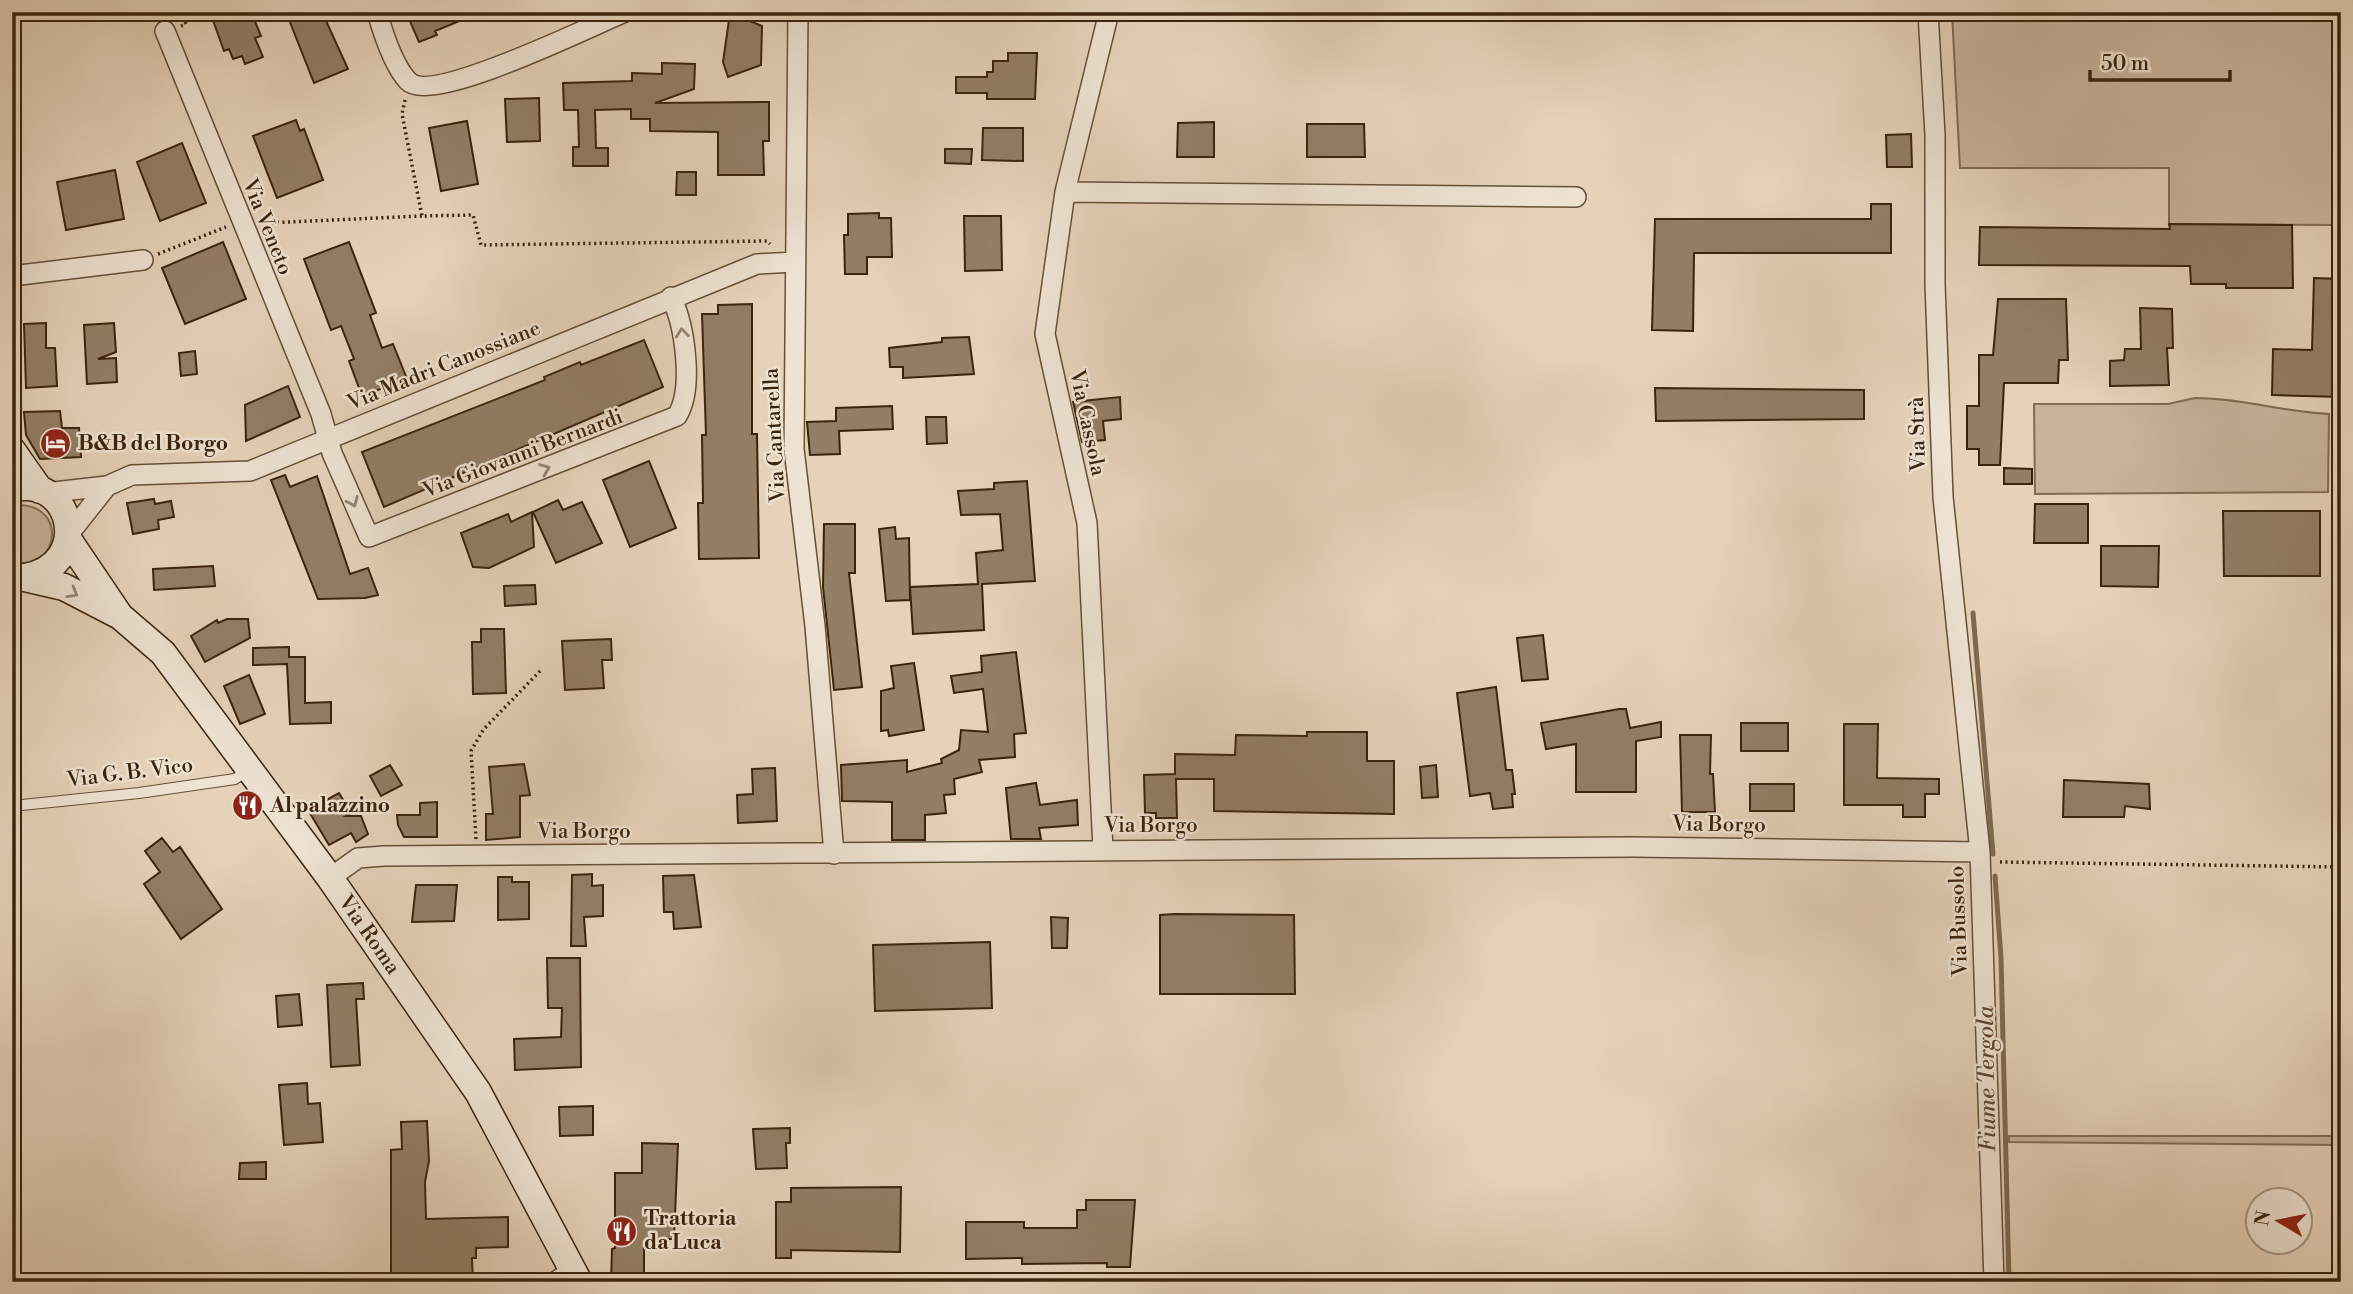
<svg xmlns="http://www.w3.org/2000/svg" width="2353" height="1294" viewBox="0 0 2353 1294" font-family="'Libre Bodoni',serif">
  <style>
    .green { fill: #c8b49c; stroke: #826c54; stroke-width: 2 }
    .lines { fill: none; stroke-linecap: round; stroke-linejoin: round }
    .stream { stroke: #7e6951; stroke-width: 5 }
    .building { fill: #937e66; stroke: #3b240d; stroke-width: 2 }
    .service-casing { stroke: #665038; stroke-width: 12 }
    .minor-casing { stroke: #665038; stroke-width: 22 }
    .secondary-casing { stroke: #3b240d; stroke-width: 29 }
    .path { stroke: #3b240d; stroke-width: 3.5; stroke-dasharray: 2 3.5; stroke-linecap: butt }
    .service { stroke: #eee2d2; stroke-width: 10 }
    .minor { stroke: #eee2d2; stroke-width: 19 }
    .secondary { stroke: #eee2d2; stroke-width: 26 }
    .oneway { stroke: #948370 }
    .labels { text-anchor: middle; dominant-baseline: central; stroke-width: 5; stroke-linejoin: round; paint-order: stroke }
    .street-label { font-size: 21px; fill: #3b240d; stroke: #eee2d2 }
    .poi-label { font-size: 21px; font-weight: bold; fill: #3b240d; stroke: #eee2d2; text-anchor: start }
    .water-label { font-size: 23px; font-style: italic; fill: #5d462f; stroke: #eee2d2 }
  </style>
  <rect width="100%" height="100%" fill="#e5d2b9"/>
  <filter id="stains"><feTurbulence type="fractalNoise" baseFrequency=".00286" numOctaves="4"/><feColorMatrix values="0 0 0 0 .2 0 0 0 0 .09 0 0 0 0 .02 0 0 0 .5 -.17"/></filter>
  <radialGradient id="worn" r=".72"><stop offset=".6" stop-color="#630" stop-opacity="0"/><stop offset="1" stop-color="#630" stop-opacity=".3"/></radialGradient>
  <path class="green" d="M1952,12H2341V225L2169,224V168H1960Z
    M2195,398C2241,398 2284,412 2329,414L2328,492L2035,494L2034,404H2168Z
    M19,505C71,506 56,577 12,561V507Z
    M2009,1136H2341V1145L2009,1142Z"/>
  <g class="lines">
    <path class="stream" d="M1973,613L1993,854
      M1995,876L2001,958L2009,1282"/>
  </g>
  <path class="building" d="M210,12H251L261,36L255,38L263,57L245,64L242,56L233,59L229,49L224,51Z
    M286,12H322L348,69L314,83Z
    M406,12H479V13L435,31L437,35L419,42Z
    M730,13L762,26L761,65L728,77L723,62Z
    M1008,53H1037L1035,99H987V93H956V77H987V72H993V61H1008Z
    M662,63L695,64L694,89L655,103L769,102V141H763L764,175H718V132L650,131V119H631V109L595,110L596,148H608V166H573V147H579L578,110H564L563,83L632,81V73L662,74Z
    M539,98L540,141L507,142L505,99Z
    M296,120L300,131L304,129L323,180L277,198L253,136Z
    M467,121L478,184L441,191L429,128Z
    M1214,122V157H1177L1178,123Z
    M1307,124H1364L1365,157H1307Z
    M983,128H1023V161L982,160Z
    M1911,134L1912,167H1887L1886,135Z
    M182,143L206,203L160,221L137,162Z
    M945,149H972L971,164L945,163Z
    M115,170L124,219L66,230L57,182Z
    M677,172H696V195H676Z
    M1871,204H1891V253H1694L1693,331L1652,330L1655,219H1871Z
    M879,213V218H891L892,257H867V274H845L844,235H848V214Z
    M964,216H1001L1002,270L965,271Z
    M2169,224L2292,225L2293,288H2226V284H2191L2190,266L1979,265L1980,227L2170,229Z
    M223,242L246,299L185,324L162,268Z
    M349,242L376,313L370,315L382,348L393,344L407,379L362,396L349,361L354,359L341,326L331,330L304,259Z
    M2314,278L2341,279V397L2272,395L2273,349L2312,350Z
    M1998,299H2066L2068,360H2059L2058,383H2004L2000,465H1979V449H1967V406H1979V355H1993Z
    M752,304V434H757L759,558L699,559L698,503H703L702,435H706L702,314H718V305Z
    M2140,308L2172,309L2173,348H2167L2169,385L2110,386V361L2124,360L2125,349H2141Z
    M46,323V348H55L57,386L26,388L24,324Z
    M114,323L116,352L98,359L116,358L117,382L87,384L84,325Z
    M969,337L974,374L903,378V367H890L889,348L942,342V338Z
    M644,340L663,387L384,507L362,452L545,380L544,377L580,362L581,365Z
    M195,351L197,374L181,376L179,353Z
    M288,386L300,417L246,441L245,405Z
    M1655,388L1864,390V419L1656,421Z
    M1120,397L1121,419L1103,421L1105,440L1082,442L1073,402Z
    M892,406L893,429L839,431L840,454L810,455L807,422L836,421V408Z
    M60,411L62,428H79L81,457L40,459L26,435L24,412Z
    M926,417H946L947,443L927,444Z
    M649,461L676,528L630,547L603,480Z
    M2004,468L2032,469V484H2004Z
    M285,475L290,487L317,476L350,574L368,568L378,595L365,598L318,599L271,480Z
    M1027,481L1035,581L982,584L984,630L913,634L910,587L978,584L976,553L1003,550L1000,514L961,515L958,491L994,489V483Z
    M154,499L155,504L171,501L174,517L158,520L159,529L133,534L127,503Z
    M558,500L563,510L582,502L602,543L556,563L533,512Z
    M2035,504H2088V543H2034Z
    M2223,511H2320V576H2224Z
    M532,512L534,547L489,568L473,567L461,533L508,514L511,522Z
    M824,524H855V573H849L862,687L834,690L823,587Z
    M895,527L896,539L909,538L910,600L886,601L879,529Z
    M2101,546H2159L2158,587L2101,586Z
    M213,566L215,586L154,590L153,569Z
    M535,585L536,604L505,606L504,586Z
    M227,619H248L250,638L205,662L191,636L217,620L218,623Z
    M481,629H504L506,693L473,694L472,642H481Z
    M1543,635L1548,679L1522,681L1517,638Z
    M611,639L612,660H602L604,688L565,690L562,641Z
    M289,647V657H305V703L331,702V723L290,724L287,664L253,665V648Z
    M1016,652L1026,733L1014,734L1015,757L979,760L982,772L954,779L955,794L944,795L946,813L925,815V840H892V802L842,801L841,765L907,760V772L942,763L941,759L959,750L961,730L988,732L983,689L954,693L951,676L982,672L981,656Z
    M914,663L924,730L889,736L888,730L881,731V691L894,688L891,666Z
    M249,675L265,714L240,724L224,686Z
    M1496,687L1506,770H1512L1515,794H1512L1513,807L1493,809L1490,793L1470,796L1457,693Z
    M1619,709H1626L1630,728L1661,722V737L1636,741V792H1576V744L1546,749L1541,723Z
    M1741,723H1788V751H1741Z
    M1844,724H1878L1877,778L1939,779V794H1925V817H1903V805H1844Z
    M1307,732H1367V761H1394V814L1214,811V779H1176L1177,818H1156V813H1145L1144,775L1175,774V754L1235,755L1236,735L1307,736Z
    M1680,735H1711L1710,774H1713L1715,812H1682Z
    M524,764L530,795L520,796V837L486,840V814H493L489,767Z
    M390,765L402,785L381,796L370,776Z
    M1436,765L1438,797L1422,798L1420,767Z
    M775,768L777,821L738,823L737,795L753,794L752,769Z
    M2064,780L2149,784L2150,809L2125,806L2124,817H2063Z
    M1036,783L1040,805L1077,800L1078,825L1039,828L1041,839H1011L1006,788Z
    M1750,784H1794V811H1750Z
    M339,793L351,813L346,816H361L368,834L356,842L351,833L329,845L308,810Z
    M437,802V837H404L398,825L397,815H420V803Z
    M162,838L173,852L180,847L222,909L181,939L144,884L160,872L145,851Z
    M592,874V886L603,885V916L584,917L586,946H571L572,875Z
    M694,875L701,927L674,929L673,912H664L663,876Z
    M498,877H512V882H529V919L498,920Z
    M416,885H457L454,921L412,922Z
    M1175,914L1294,915L1295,994H1160V915Z
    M1051,917L1068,918L1067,948H1052Z
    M990,942L992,1008L875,1011L873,945Z
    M547,958H580L581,1067L515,1070L514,1039L561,1037L562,1008H548Z
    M363,983L364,999H356L360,1065L331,1067L327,985Z
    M299,994L302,1025L278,1027L276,996Z
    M307,1083L308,1104L320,1103L323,1142L284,1145L279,1085Z
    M593,1106V1135L560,1136L559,1107Z
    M427,1121L429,1161L425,1182L426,1219L508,1217V1247L476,1248V1258H472L473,1282H391V1150L402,1149L401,1122Z
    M790,1128V1143H786L787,1168L756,1169L753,1129Z
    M642,1143L678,1144L674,1239H648V1246H644V1282H611L612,1249L615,1248V1173H642Z
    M266,1162V1179H239L240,1163Z
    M901,1187L900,1252L791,1250V1258H776V1202H791V1188Z
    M1086,1200H1135L1130,1267H1107V1263L1022,1264V1258L966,1259V1222H1024V1228H1077V1210H1086Z"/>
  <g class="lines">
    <defs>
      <path id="service" d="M12,806L139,793L235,779L248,770"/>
      <path id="minor" d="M377,12C383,33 393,65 408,81C432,105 591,26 625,12
        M798,12L794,449L815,626L834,854
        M1928,12L1935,135V284L1943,497L1980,852L1994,1282
        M165,31L321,414L332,453L369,537L677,416C694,389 685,325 671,297
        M1065,192L1576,197
        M12,276L143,260
        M45,493L107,486L132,475L250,471L757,264L795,262
        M69,534L107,486
        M1103,849L1087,523L1045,334L1065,192L1109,12
        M330,878L358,858L384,856L1633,847L1980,852
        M555,1282L573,1270"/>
      <path id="secondary" d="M12,450L40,490
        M12,489C73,473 94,565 25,577
        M68,539L120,616
        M12,575L64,587L120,616L163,653L330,878L478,1092L579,1282"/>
    </defs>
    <use href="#service" class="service-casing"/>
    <use href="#minor" class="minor-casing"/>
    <use href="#secondary" class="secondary-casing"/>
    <path class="path" d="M181,26L186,24L181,12
      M405,100L402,114L422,216L473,215L481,245L767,241L770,244
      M266,223L422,216
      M158,254L226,227
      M476,839L471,751L483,730L541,670
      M2000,862L2341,867"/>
    <use href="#service" class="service"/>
    <use href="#minor" class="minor"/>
    <use href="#secondary" class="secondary"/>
  </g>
  <defs><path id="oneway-chevron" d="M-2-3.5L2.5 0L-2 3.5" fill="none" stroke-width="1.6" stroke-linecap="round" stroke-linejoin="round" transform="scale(1.75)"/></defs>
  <g class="oneway">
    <use href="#oneway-chevron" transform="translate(682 333) rotate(-96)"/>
    <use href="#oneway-chevron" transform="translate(545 469) rotate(-21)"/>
    <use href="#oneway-chevron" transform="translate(353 502) rotate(66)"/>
    <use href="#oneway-chevron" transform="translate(73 593) rotate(30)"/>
  </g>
  <defs>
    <symbol id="hotel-disc" viewBox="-11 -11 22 22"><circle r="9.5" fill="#8f2418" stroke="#eee2d2"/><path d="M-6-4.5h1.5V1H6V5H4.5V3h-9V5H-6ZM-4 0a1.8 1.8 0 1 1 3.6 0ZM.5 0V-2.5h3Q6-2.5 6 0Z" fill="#fff"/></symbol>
    <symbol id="restaurant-disc" viewBox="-11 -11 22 22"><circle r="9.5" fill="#8f2418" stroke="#eee2d2"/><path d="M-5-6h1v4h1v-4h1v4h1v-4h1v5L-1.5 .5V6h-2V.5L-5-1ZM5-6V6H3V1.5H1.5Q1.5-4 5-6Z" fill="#fff"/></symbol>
  </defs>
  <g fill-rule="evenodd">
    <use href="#hotel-disc" x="38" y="426" width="35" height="35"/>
    <use href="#restaurant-disc" x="230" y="788" width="35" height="35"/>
    <use href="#restaurant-disc" x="604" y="1214" width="35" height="35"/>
  </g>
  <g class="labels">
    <g class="street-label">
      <text transform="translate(267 227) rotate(68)">Via Veneto</text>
      <text transform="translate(444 366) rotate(-22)">Via Madri Canossiane</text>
      <text transform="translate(1087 423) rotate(78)">Via Cassola</text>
      <text transform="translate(1918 434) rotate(-92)">Via Strà</text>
      <text transform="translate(775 435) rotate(-93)">Via Cantarella</text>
      <text transform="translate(523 454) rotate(-21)">Via Giovanni Bernardi</text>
      <text transform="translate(130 773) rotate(-7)">Via G. B. Vico</text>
      <text transform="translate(1719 825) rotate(1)">Via Borgo</text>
      <text x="1151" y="826">Via Borgo</text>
      <text x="584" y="832">Via Borgo</text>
      <text transform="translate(1959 921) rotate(-92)">Via Bussolo</text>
      <text transform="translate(369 935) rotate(55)">Via Roma</text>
    </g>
    <g class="poi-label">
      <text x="78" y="444">B&amp;B del Borgo</text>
      <text x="270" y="806">Al palazzino</text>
      <text x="644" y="1219">Trattoria<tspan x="644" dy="24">da Luca</tspan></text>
    </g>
    <g class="water-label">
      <text transform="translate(1987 1079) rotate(-91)">Fiume Tergola</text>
    </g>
  </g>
  <rect width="2353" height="1294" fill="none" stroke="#e5d2b9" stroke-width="42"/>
  <rect x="14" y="14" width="2325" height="1266" fill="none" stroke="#3b240d" stroke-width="3.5"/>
  <rect x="21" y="21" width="2311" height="1252" fill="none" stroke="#3b240d" stroke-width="2"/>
  <g transform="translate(2279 1221) rotate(280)"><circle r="33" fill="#eee2d2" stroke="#a69683" stroke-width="2"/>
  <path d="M0-5L12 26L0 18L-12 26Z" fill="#8f2418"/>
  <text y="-10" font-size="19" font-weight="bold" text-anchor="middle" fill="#3b240d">N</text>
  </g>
  <path d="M2090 70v10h140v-10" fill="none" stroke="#3b240d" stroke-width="3.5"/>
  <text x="2101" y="70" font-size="21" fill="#3b240d" stroke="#eee2d2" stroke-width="5" paint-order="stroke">50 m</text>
  <rect width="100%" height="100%" filter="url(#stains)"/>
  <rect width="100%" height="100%" fill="url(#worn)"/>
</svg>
